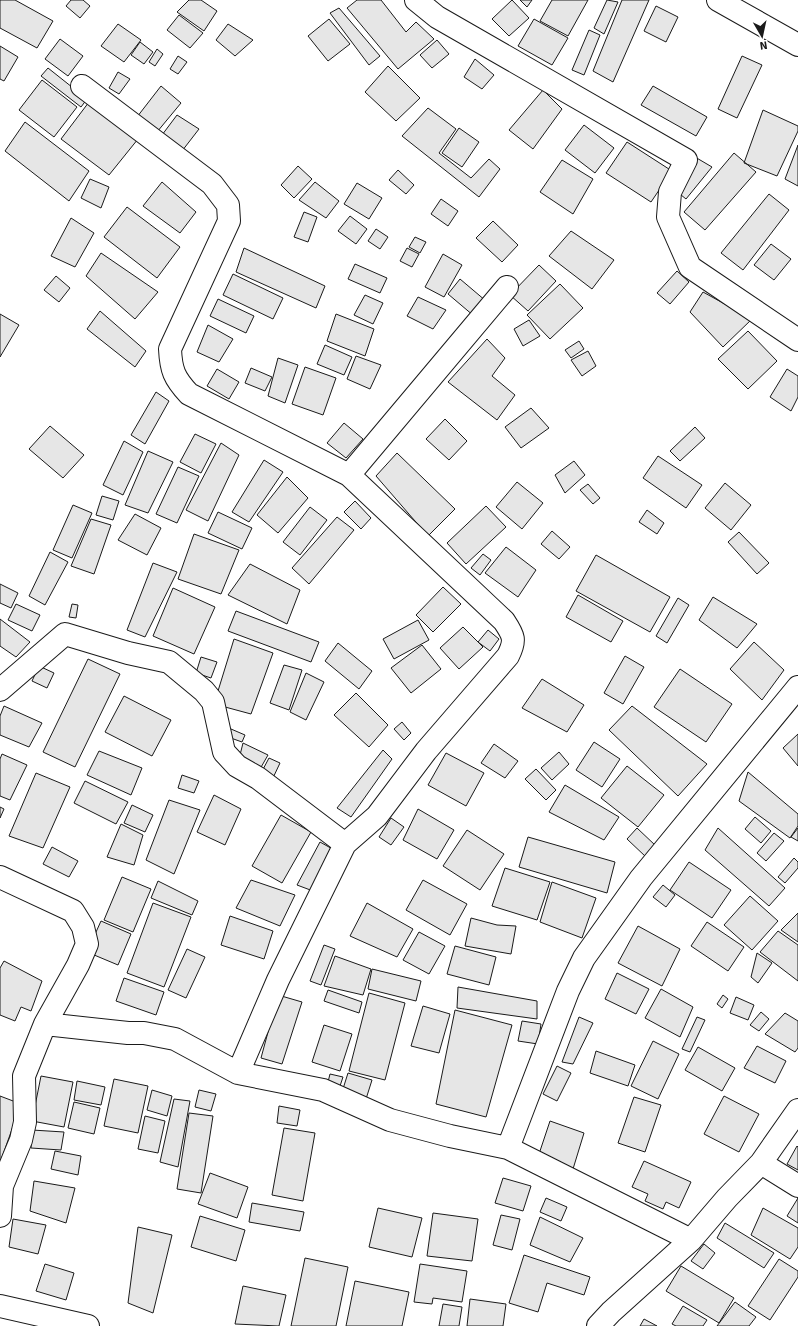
<svg xmlns="http://www.w3.org/2000/svg" width="798" height="1326" viewBox="0 0 798 1326" font-family="Signika,sans-serif">
  <style>
    .building { fill: #e6e6e6; stroke: #1a1a1a }
    .lines { fill: none; stroke-linecap: round; stroke-linejoin: round }
    .minor-casing { stroke: #1a1a1a; stroke-width: 24 }
    .minor { stroke: #fff; stroke-width: 22 }
  </style>
  <rect width="100%" height="100%" fill="#fff"/>
  <path class="building" d="M0,0H15L53,21L37,48L0,28Z
    M71,0H83L90,6L80,18L66,6Z
    M189,0H201L217,11L204,31L177,12Z
    M357,0H381L406,32L416,22L434,39L398,69L347,8Z
    M512,0L529,18L509,36L492,19Z
    M520,0H532L527,7Z
    M552,0H588L568,36L540,21Z
    M607,0L618,2L604,34L594,28Z
    M622,0H649L613,82L593,71Z
    M656,6L678,17L666,42L644,31Z
    M339,8L380,56L369,65L330,13Z
    M179,15L203,33L190,48L167,30Z
    M329,19L350,44L328,61L308,36Z
    M534,19L568,38L552,65L518,46Z
    M118,24L141,40L124,62L101,46Z
    M228,24L253,40L235,56L216,40Z
    M589,30L600,35L584,75L572,70Z
    M60,39L83,56L68,76L45,59Z
    M437,40L449,54L432,68L420,55Z
    M140,42L153,52L144,64L131,55Z
    M0,46L18,57L4,81L0,79Z
    M157,49L163,54L155,66L149,62Z
    M178,56L187,62L178,74L170,69Z
    M742,56L762,65L737,118L718,109Z
    M475,59L494,75L482,89L464,77Z
    M388,66L420,98L396,121L365,92Z
    M48,68L87,99L81,107L41,76Z
    M118,72L130,79L119,94L109,88Z
    M42,80L77,107L54,137L19,110Z
    M161,86L181,103L157,132L137,117Z
    M653,86L707,117L696,136L641,105Z
    M543,90L562,109L533,149L509,130Z
    M89,102L138,139L109,175L61,139Z
    M428,108L456,129L439,153L471,178L489,159L500,169L479,197L402,136Z
    M763,110L798,126V131L777,176L744,163Z
    M177,115L199,129L182,151L162,135Z
    M25,122L89,171L69,201L5,151Z
    M584,125L614,148L595,173L565,150Z
    M459,128L479,142L462,167L442,153Z
    M627,142L672,171L651,202L606,173Z
    M798,145V186L785,179Z
    M734,153L756,172L705,230L684,212Z
    M695,157L712,167L686,199L675,190Z
    M562,160L593,179L573,214L540,192Z
    M298,166L312,179L294,198L281,185Z
    M398,170L414,185L406,194L389,180Z
    M90,179L109,187L101,208L81,198Z
    M162,182L196,212L180,233L143,206Z
    M315,182L339,201L326,218L299,200Z
    M357,183L382,198L369,219L344,204Z
    M769,194L789,210L743,270L721,253Z
    M441,199L458,211L448,226L431,214Z
    M127,207L180,247L157,278L104,237Z
    M304,212L317,217L308,242L294,237Z
    M350,216L367,229L356,244L338,231Z
    M71,218L94,233L75,267L51,256Z
    M493,221L518,245L502,262L476,238Z
    M376,229L388,237L380,249L368,241Z
    M571,231L614,260L592,289L549,256Z
    M415,237L426,242L420,253L409,247Z
    M771,244L791,259L774,280L754,265Z
    M244,248L325,286L316,308L236,272Z
    M407,248L419,254L412,267L400,261Z
    M101,253L158,292L135,319L86,276Z
    M443,254L462,265L444,297L425,287Z
    M355,264L387,278L380,293L348,279Z
    M539,265L556,281L528,311L510,295Z
    M677,271L689,282L670,304L657,293Z
    M233,274L283,298L273,319L223,295Z
    M56,276L70,288L59,302L44,290Z
    M460,279L486,301L474,316L448,294Z
    M560,284L583,308L550,339L527,315Z
    M703,292L752,319L723,347L690,312Z
    M365,295L383,303L373,324L354,315Z
    M418,297L446,310L433,329L407,316Z
    M218,299L254,316L246,333L210,316Z
    M100,311L146,351L135,367L87,329Z
    M0,314L19,325L0,357Z
    M336,314L374,329L365,356L327,341Z
    M529,320L540,336L523,346L514,329Z
    M208,325L233,339L219,362L197,352Z
    M748,331L777,361L748,389L718,359Z
    M487,339L505,358L492,376L515,395L497,420L448,382Z
    M579,341L584,349L571,358L565,350Z
    M325,345L352,357L344,375L317,364Z
    M588,351L596,366L582,376L571,360Z
    M356,356L381,365L370,389L347,379Z
    M278,358L298,365L285,403L268,396Z
    M305,367L336,378L323,415L292,404Z
    M251,368L272,377L265,391L245,383Z
    M217,369L239,382L229,399L207,386Z
    M787,369L798,376V397L791,411L770,397Z
    M156,392L169,401L145,444L131,435Z
    M531,408L549,428L521,448L505,427Z
    M445,419L467,441L449,460L426,439Z
    M344,423L363,439L346,458L327,443Z
    M50,426L84,455L63,478L29,449Z
    M695,427L705,438L680,461L670,451Z
    M195,434L216,444L201,473L180,462Z
    M124,441L143,452L123,495L103,485Z
    M221,443L239,455L208,521L186,510Z
    M148,451L173,462L148,513L125,505Z
    M397,453L455,509L428,536L376,476Z
    M658,456L702,485L686,508L643,478Z
    M264,460L283,472L249,522L232,512Z
    M574,461L585,475L565,493L555,475Z
    M178,467L199,476L177,523L156,514Z
    M287,477L308,498L278,533L257,515Z
    M517,482L543,503L522,529L496,507Z
    M725,483L751,505L731,530L705,508Z
    M588,484L600,498L593,504L580,490Z
    M102,496L119,501L113,520L96,515Z
    M355,501L371,518L361,529L344,512Z
    M73,505L92,513L72,558L53,550Z
    M486,506L506,527L466,564L447,543Z
    M310,507L327,520L300,555L283,542Z
    M647,510L664,523L657,534L639,522Z
    M218,512L252,528L242,549L208,533Z
    M135,514L161,528L147,555L118,540Z
    M337,517L354,530L309,584L292,568Z
    M91,519L111,525L94,574L71,566Z
    M552,531L570,547L559,559L541,544Z
    M739,532L769,563L757,574L728,542Z
    M194,534L239,550L221,594L178,579Z
    M506,547L536,570L518,597L485,573Z
    M50,552L68,562L45,605L29,596Z
    M483,554L491,560L480,575L471,568Z
    M596,555L670,597L650,632L576,591Z
    M153,563L177,572L145,637L127,630Z
    M250,564L300,590L287,624L228,595Z
    M0,584L18,593L11,608L0,603Z
    M443,587L461,604L433,632L416,615Z
    M173,588L215,607L194,654L153,636Z
    M578,595L623,621L611,642L566,617Z
    M713,597L757,624L737,648L699,620Z
    M678,598L689,605L667,643L656,636Z
    M16,604L40,615L32,631L8,620Z
    M72,604L78,605L76,618L69,617Z
    M236,611L319,642L311,662L228,631Z
    M0,619L30,642L16,657L0,646Z
    M418,620L429,640L394,659L383,639Z
    M463,627L483,647L459,669L440,648Z
    M488,630L499,639L490,651L478,642Z
    M234,639L273,653L251,714L214,704Z
    M754,642L784,670L762,700L730,669Z
    M338,643L372,671L359,689L325,661Z
    M422,645L441,669L411,693L391,668Z
    M625,656L644,667L623,704L604,693Z
    M201,657L217,662L211,678L196,673Z
    M88,659L120,674L75,767L43,752Z
    M284,665L302,670L289,710L270,703Z
    M39,666L54,673L47,688L32,681Z
    M680,669L732,704L706,742L654,707Z
    M306,673L324,682L306,720L290,712Z
    M542,679L584,705L567,732L522,708Z
    M356,693L388,725L369,747L334,715Z
    M124,696L171,720L152,756L105,732Z
    M4,706L42,723L29,747L0,735V716Z
    M632,706L707,764L678,796L609,730Z
    M402,722L411,733L404,740L394,729Z
    M231,729L245,735L242,742L228,737Z
    M798,734V766L783,748Z
    M594,742L620,759L602,787L576,770Z
    M243,743L268,755L260,769L239,759Z
    M494,744L518,761L505,778L481,763Z
    M383,750L392,759L351,817L337,808Z
    M99,751L142,768L131,795L87,775Z
    M559,752L569,764L552,780L541,768Z
    M446,753L484,773L466,806L428,785Z
    M2,754L27,765L10,800L0,796V759Z
    M269,758L280,763L272,780L260,775Z
    M627,766L664,795L638,827L601,798Z
    M536,769L556,790L546,800L525,779Z
    M748,772L798,814V826L790,838L739,801Z
    M36,773L70,787L43,848L9,836Z
    M182,775L199,781L194,793L178,788Z
    M85,781L128,802L116,824L74,803Z
    M565,785L619,817L604,840L549,812Z
    M214,795L241,809L225,845L197,832Z
    M169,800L200,810L174,874L146,860Z
    M132,805L153,815L145,832L124,823Z
    M0,807L4,809L0,818Z
    M418,809L454,830L437,859L403,840Z
    M281,815L311,832L282,883L252,866Z
    M755,817L771,831L761,843L745,829Z
    M391,818L404,827L391,845L379,837Z
    M121,824L143,835L134,865L107,857Z
    M637,828L656,846L646,857L627,839Z
    M718,828L785,888L769,906L705,850Z
    M798,828V841L791,837Z
    M467,830L504,854L480,890L443,866Z
    M774,833L784,841L766,861L757,853Z
    M528,837L615,862L607,893L519,867Z
    M320,842L336,851L313,891L297,885Z
    M52,847L78,861L69,877L43,864Z
    M794,858L798,862V868L785,883L778,877Z
    M689,862L731,890L712,918L670,890Z
    M505,868L550,882L537,920L492,906Z
    M122,877L151,889L133,932L104,920Z
    M251,880L295,895L280,926L236,908Z
    M423,880L467,904L450,935L406,910Z
    M158,881L198,901L192,915L151,898Z
    M552,882L596,898L582,938L540,922Z
    M663,885L675,895L666,907L653,897Z
    M750,896L778,921L752,950L724,925Z
    M153,903L191,917L164,987L127,973Z
    M367,903L413,929L397,957L350,936Z
    M798,913V942L781,930Z
    M230,916L273,931L264,959L221,945Z
    M471,918L497,925L516,926L511,954L465,946Z
    M101,921L131,934L118,965L87,952Z
    M707,922L744,947L728,971L691,946Z
    M638,926L680,949L662,986L618,963Z
    M778,931L798,945V981L760,952Z
    M419,932L445,946L429,974L403,960Z
    M324,945L335,949L321,985L310,981Z
    M455,946L496,957L489,985L447,974Z
    M187,949L205,957L186,998L168,990Z
    M757,953L772,963L758,983L751,977Z
    M335,956L371,969L363,995L324,986Z
    M4,961L42,981L31,1011L21,1007L15,1021L0,1015V968Z
    M372,969L421,981L416,1001L368,989Z
    M617,973L649,989L636,1014L605,999Z
    M124,978L164,992L156,1015L116,1001Z
    M458,987L537,1001V1019L457,1008Z
    M661,989L693,1007L680,1037L645,1018Z
    M328,990L362,1002L359,1013L324,1001Z
    M369,993L405,1003L385,1080L349,1071Z
    M278,995L302,1002L282,1064L261,1058Z
    M723,995L728,999L722,1008L717,1004Z
    M736,997L754,1005L748,1020L730,1013Z
    M423,1006L450,1014L439,1053L411,1046Z
    M455,1010L512,1025L486,1117L436,1104Z
    M761,1012L769,1019L759,1031L750,1025Z
    M785,1013L798,1021V1048L795,1052L765,1034Z
    M579,1017L593,1023L573,1064L562,1062Z
    M697,1017L705,1020L690,1052L682,1049Z
    M522,1021L541,1024L538,1044L518,1041Z
    M324,1025L352,1034L340,1071L312,1062Z
    M653,1041L679,1054L658,1099L631,1086Z
    M757,1046L786,1061L775,1083L744,1068Z
    M698,1047L735,1068L722,1091L685,1070Z
    M596,1051L635,1065L628,1086L590,1073Z
    M557,1066L571,1073L557,1101L543,1094Z
    M348,1073L372,1080L366,1099L342,1092Z
    M330,1074L343,1077L339,1089L327,1086Z
    M41,1076L73,1082L64,1127L32,1121Z
    M114,1079L148,1086L138,1133L104,1126Z
    M77,1081L105,1087L101,1105L74,1100Z
    M152,1090L172,1096L167,1116L147,1110Z
    M199,1090L216,1094L211,1111L195,1107Z
    M0,1096L21,1104L1,1160H0Z
    M724,1096L759,1114L739,1152L704,1134Z
    M634,1097L661,1105L645,1152L618,1143Z
    M174,1099L190,1101L178,1167L160,1162Z
    M74,1102L100,1108L94,1134L68,1128Z
    M279,1106L300,1110L297,1126L277,1123Z
    M189,1113L213,1116L201,1193L177,1189Z
    M145,1116L165,1121L158,1153L138,1149Z
    M550,1121L584,1133L573,1169L538,1157Z
    M284,1128L315,1133L303,1201L272,1195Z
    M32,1130L64,1132L61,1150L31,1148Z
    M797,1146L798,1147V1170L787,1164Z
    M55,1151L81,1156L78,1175L51,1169Z
    M644,1161L691,1182L679,1208L666,1202L663,1209L645,1201L648,1194L632,1187Z
    M210,1173L248,1187L237,1218L198,1204Z
    M503,1178L531,1186L523,1211L495,1203Z
    M34,1181L75,1188L66,1223L30,1211Z
    M546,1198L567,1207L561,1221L540,1212Z
    M798,1198V1223L787,1216Z
    M252,1203L304,1212L300,1231L249,1222Z
    M378,1208L422,1218L412,1257L369,1247Z
    M763,1208L798,1228V1247L790,1259L751,1235Z
    M433,1213L478,1219L472,1261L427,1256Z
    M501,1215L520,1219L512,1250L493,1245Z
    M200,1216L245,1230L236,1261L191,1247Z
    M540,1217L583,1238L570,1262L530,1245Z
    M13,1219L46,1225L38,1254L9,1247Z
    M725,1223L774,1253L764,1268L717,1238Z
    M138,1227L172,1235L153,1313L128,1303Z
    M704,1244L715,1253L703,1269L691,1261Z
    M524,1255L590,1277L584,1295L547,1283L538,1312L509,1303Z
    M305,1258L348,1267L336,1326H291Z
    M779,1259L798,1271V1277L770,1320L748,1306Z
    M45,1264L74,1273L66,1300L36,1291Z
    M420,1264L467,1271L462,1302L433,1298L432,1304L414,1302Z
    M681,1266L734,1298L719,1323L666,1291Z
    M355,1281L409,1292L402,1326H346Z
    M243,1286L286,1295L279,1326L235,1324Z
    M470,1299L506,1304L503,1326H467Z
    M735,1302L756,1317L749,1326H717Z
    M443,1304L462,1307L459,1326H439Z
    M683,1306L707,1320L703,1326H676L672,1324Z
    M644,1319L657,1326H640Z"/>
  <g class="lines">
    <defs>
      <path id="minor" d="M416,0L437,17L686,160L670,192L668,217L690,267L798,340
        M718,0L798,45
        M82,86L212,184L228,205L229,221L170,349C171,370 174,378 189,394L349,475L504,621C514,636 516,640 508,656L426,751L377,816L345,844L278,980L238,1073
        M349,475L507,287
        M0,690L65,634L128,653L169,662L204,691L213,702L224,752L237,766L258,778L345,844
        M0,877L73,911L83,927L87,944L78,965L45,1024L24,1076L25,1122L21,1140L2,1186L0,1216
        M45,1024L128,1033H144L175,1039L238,1073L323,1090L390,1120L450,1136L508,1148L691,1240
        M508,1148L568,991L584,958L641,878L798,687
        M761,1163L798,1186
        M0,1306L88,1326
        M598,1326L611,1312L691,1240L727,1198L761,1163L798,1110"/>
    </defs>
    <use href="#minor" class="minor-casing"/>
    <use href="#minor" class="minor"/>
  </g>
  <g transform="translate(762 36) rotate(171)" stroke="#ffffff" stroke-width="3" paint-order="stroke">
  <path d="M0-3L7 15L0 10L-7 15Z" fill="#1a1a1a"/>
  <text y="-6" font-size="11" font-weight="bold" text-anchor="middle" fill="#1a1a1a">N</text>
  </g>
</svg>
